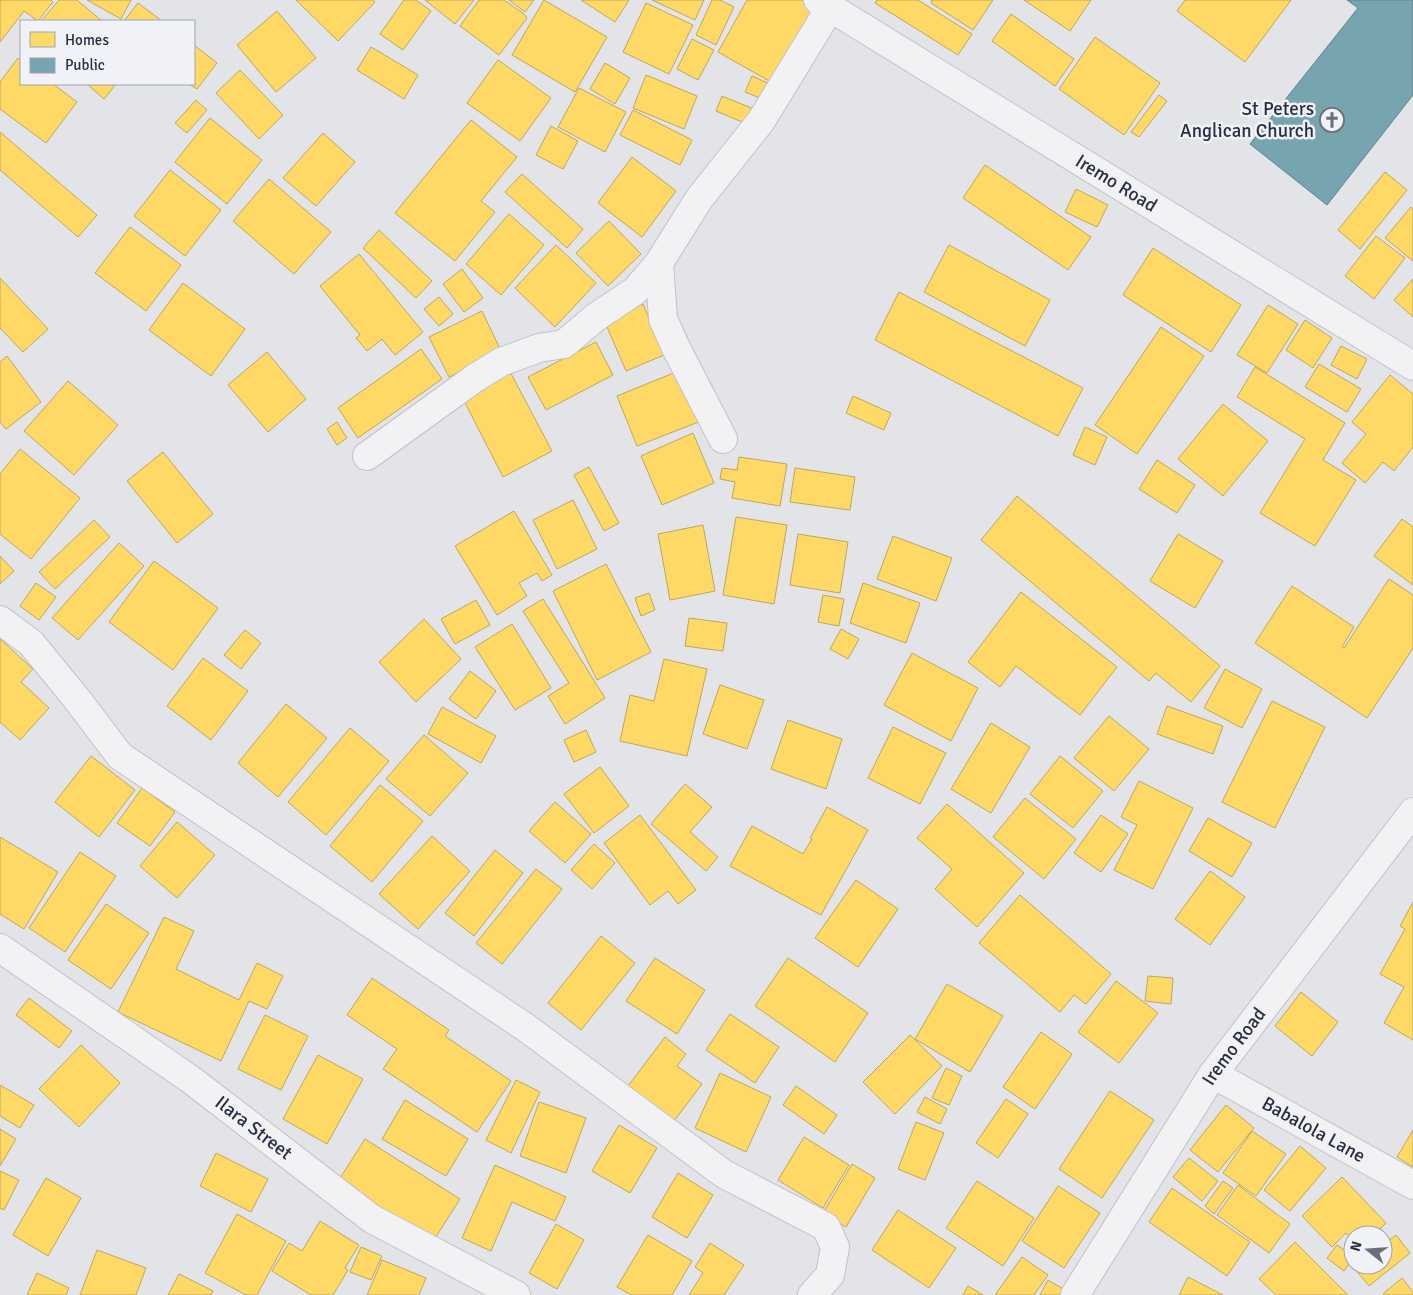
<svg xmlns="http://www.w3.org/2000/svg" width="1413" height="1295" viewBox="0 0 1413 1295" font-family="Signika,sans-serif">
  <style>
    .homes { fill: #ffd966; stroke: #bea65c }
    .public { fill: #76a5af; stroke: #5f818f }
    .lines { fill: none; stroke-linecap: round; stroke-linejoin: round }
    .street-casing { stroke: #c0c2c6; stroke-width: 30 }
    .street { stroke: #f2f2f4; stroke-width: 28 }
    .labels { text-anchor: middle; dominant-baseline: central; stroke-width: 5; stroke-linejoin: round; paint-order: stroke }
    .poi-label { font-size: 19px; fill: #282e43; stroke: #f0f2f7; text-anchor: end }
    .street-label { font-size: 19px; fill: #282e43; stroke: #f0f2f7 }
  </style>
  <rect width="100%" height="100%" fill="#e2e4e8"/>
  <path class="homes" d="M0,0H51L53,2L38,21L24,11L0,42Z
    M59,0H77L102,21H41Z
    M87,0H131L121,19Z
    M296,0H373L375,2L338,41Z
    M404,0H416L431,11L403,50L380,34Z
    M425,0H474L455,24Z
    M479,0H504L524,14L527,18L499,55L460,26Z
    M509,0H534L525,12Z
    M544,0L607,37L575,92L512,55Z
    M581,0H629L615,22Z
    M652,0H704L695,20Z
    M712,0H720L734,7L716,45L696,35Z
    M747,0H806L815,5L771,82L718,52Z
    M877,0H918L972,34L958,55L875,3Z
    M932,0H993L973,30L931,3Z
    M1024,0H1091L1070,31Z
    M1185,0H1291L1245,62L1177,11Z
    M138,3L162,21H124Z
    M646,3L693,25L669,74L623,52Z
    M277,11L316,58L276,92L237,45Z
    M1011,14L1074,59L1055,86L992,41Z
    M1095,37L1160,83L1124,135L1059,89Z
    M692,39L714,50L698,80L677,69Z
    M194,45L217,63L197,89L189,84H194Z
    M371,47L418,75L404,99L357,70Z
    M18,58L21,61V84H53L77,102L46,143L0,109V82Z
    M498,60L551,98L520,141L467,103Z
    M605,63L630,78L615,104L590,89Z
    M240,70L283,115L259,139L216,93Z
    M646,75L697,96L684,129L633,108Z
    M752,76L772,85L765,100L745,92Z
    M87,84H116L104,99Z
    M579,88L626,112L605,152L558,127Z
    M1159,95L1167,101L1139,137L1131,132Z
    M722,96L754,109L747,124L716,111Z
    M196,100L207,110L187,133L175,123Z
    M633,110L692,140L680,165L620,135Z
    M210,118L262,160L227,204L175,162Z
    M471,120L517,157L481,201L495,212L455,261L395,213Z
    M551,126L578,141L563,169L536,155Z
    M0,132L97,215L78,237L0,170Z
    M323,133L355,162L316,206L283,178Z
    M632,157L676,191L642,237L598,203Z
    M985,165L1091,237L1068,270L963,198Z
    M170,170L221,210L185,256L134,216Z
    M1385,172L1407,190L1360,249L1338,230Z
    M522,174L583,229L567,248L505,192Z
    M269,179L331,232L294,274L233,221Z
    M1076,189L1108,205L1097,227L1065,212Z
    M1411,207L1413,209V261L1385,238Z
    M509,214L544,245L501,295L466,264Z
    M609,221L641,254L608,286L576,253Z
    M130,227L181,265L146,311L95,273Z
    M379,230L432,281L416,298L363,248Z
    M1376,236L1405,258L1374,299L1345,276Z
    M556,245L596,283L555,327L515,288Z
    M949,245L1050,300L1025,346L924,292Z
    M1153,248L1241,305L1211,352L1123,295Z
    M359,254L423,332L395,355L382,339L367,351L356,338L360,335L320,286Z
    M462,269L483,298L464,312L443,284Z
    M0,278L48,329L23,352L0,328Z
    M1413,279V317L1394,300Z
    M183,283L245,329L211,376L149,330Z
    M899,292L1083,388L1058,436L875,340Z
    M439,297L453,314L439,326L424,309Z
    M643,304L664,355L626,371L604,320Z
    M1268,305L1298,324L1267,373L1237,355Z
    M482,311L501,351L449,377L429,337Z
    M1305,320L1332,338L1313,368L1286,350Z
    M1161,327L1204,356L1137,454L1095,425Z
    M596,342L613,375L546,410L528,377Z
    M1341,346L1367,359L1357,379L1331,365Z
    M421,349L442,379L358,438L338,408Z
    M267,352L306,399L268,432L228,385Z
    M7,356L41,402L6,429L0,422V362Z
    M1319,364L1361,389L1347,412L1305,387Z
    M507,366L552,451L503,477L459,391Z
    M1255,367L1345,423L1323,460L1356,480L1315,546L1260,513L1305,439L1237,397Z
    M681,370L701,421L637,446L617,396Z
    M1390,375L1413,394V447L1394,471L1383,462L1365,483L1342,463L1366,434L1352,422Z
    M68,381L118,425L74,475L24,431Z
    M853,396L891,413L884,430L846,413Z
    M1223,404L1268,441L1223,496L1178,459Z
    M337,422L347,438L337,445L327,429Z
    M1085,427L1107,437L1095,465L1073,455Z
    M693,433L714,483L662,505L641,456Z
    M20,449L80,498L31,559L0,534V474Z
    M163,452L213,514L177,543L127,481Z
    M739,457L787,464L780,506L732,498L735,482L720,479L722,468L737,470Z
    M1157,460L1195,485L1177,513L1139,489Z
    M589,467L619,523L604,531L574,475Z
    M795,468L855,477L850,510L790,502Z
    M1017,496L1220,666L1191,702L1156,673L1149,681L981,540Z
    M573,500L597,549L557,569L533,520Z
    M514,511L552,575L542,581L537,573L519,583L527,596L497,615L455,546Z
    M736,517L787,525L774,604L723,595Z
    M1402,519L1413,527V585L1374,556Z
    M94,520L110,537L55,589L39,572Z
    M703,525L715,591L670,600L658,534Z
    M798,534L848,542L840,593L790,585Z
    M1178,534L1223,561L1195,608L1150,581Z
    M893,536L952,558L936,601L877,579Z
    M119,543L144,566L78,640L52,618Z
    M0,556L14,571L0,584Z
    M154,561L218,608L173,670L109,622Z
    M606,564L651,652L597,680L553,591Z
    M1389,579L1413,595V648L1367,718L1255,643L1292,586L1354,627L1342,647L1344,648Z
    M36,583L56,597L39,620L20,606Z
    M863,583L920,603L906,643L850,623Z
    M1021,592L1117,667L1080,715L1016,666L1000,687L968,662Z
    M649,593L655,610L641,616L635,598Z
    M823,595L844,599L839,626L818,622Z
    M543,599L605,698L565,724L548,696L569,683L523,611Z
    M476,600L490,625L455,644L441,619Z
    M689,618L727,623L723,651L685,646Z
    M424,619L461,659L416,702L379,662Z
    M512,624L551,688L515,710L475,647Z
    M841,629L859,639L848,659L830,649Z
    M245,630L261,643L241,669L224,655Z
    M0,639L33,669L21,682L49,708L20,740L0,722Z
    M912,653L978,688L951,741L884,705Z
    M203,658L248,691L211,740L167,706Z
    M664,659L707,669L687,756L620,741L630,695L654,701Z
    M1225,669L1262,689L1242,728L1204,708Z
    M470,671L496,691L476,719L449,699Z
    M720,685L764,700L747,749L703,734Z
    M1272,701L1325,727L1275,828L1222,802Z
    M286,704L327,738L278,797L238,763Z
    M1167,706L1223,726L1213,754L1157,734Z
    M442,707L496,736L481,763L428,734Z
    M1109,716L1149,749L1114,791L1074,758Z
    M788,720L842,739L826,789L771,769Z
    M991,723L1030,747L991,813L951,789Z
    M893,727L946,753L920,804L868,778Z
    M350,728L389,761L326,835L288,802Z
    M586,730L596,752L574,762L564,740Z
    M424,735L468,773L430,816L386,779Z
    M91,756L135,790L99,837L55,802Z
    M1060,756L1103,791L1073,828L1030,794Z
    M600,767L629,806L594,833L564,794Z
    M1139,781L1193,808L1153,889L1114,870L1137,825L1121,817Z
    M685,784L712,807L690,832L718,857L706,871L651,824Z
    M380,785L423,821L372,882L330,846Z
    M142,788L175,812L150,846L117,823Z
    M1025,798L1076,839L1044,879L993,837Z
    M555,802L591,834L565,863L529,831Z
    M947,804L1024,873L977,927L935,889L952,869L917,838Z
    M827,807L868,830L821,915L730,866L752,826L803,854L812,839L810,838Z
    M640,815L696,890L678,904L668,891L650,905L604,843Z
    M1101,815L1128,834L1101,872L1074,853Z
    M1208,818L1252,843L1232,877L1189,851Z
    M177,822L215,855L177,898L140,866Z
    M432,836L470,871L418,929L379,894Z
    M0,837L58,872L24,929L0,914Z
    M594,844L615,863L592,889L571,870Z
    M495,850L523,873L474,936L445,913Z
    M80,852L116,876L65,952L29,928Z
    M536,869L562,889L502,964L476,943Z
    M1210,871L1245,897L1210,945L1175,919Z
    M856,880L898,909L858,967L815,938Z
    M1020,895L1111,974L1086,1004L1074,995L1060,1012L979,943Z
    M1413,902V1040L1384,1023L1404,987L1380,974L1405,929L1400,926Z
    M106,904L149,933L111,989L68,960Z
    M164,917L194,931L176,969L239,1000L257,963L283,976L267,1009L249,1001L221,1061L118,1012Z
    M601,936L635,963L581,1030L548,1003Z
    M655,958L705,990L677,1034L626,1001Z
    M788,958L868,1013L835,1062L755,1006Z
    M1148,976L1173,978L1171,1004L1145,1001Z
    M372,978L449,1030L445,1036L511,1081L477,1132L383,1069L397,1049L347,1015Z
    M1116,981L1158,1013L1119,1063L1078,1032Z
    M947,984L1003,1016L970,1072L915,1039Z
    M1301,992L1338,1022L1312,1056L1275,1026Z
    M29,998L72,1031L59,1048L16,1015Z
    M730,1014L779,1047L755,1083L706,1050Z
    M265,1015L308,1036L281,1090L238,1069Z
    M1041,1032L1072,1054L1035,1109L1003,1087Z
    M910,1035L942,1066L895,1114L863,1082Z
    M665,1037L686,1054L677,1066L702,1084L668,1129L622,1094Z
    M81,1045L120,1083L79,1127L39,1089Z
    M318,1055L363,1079L327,1144L283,1119Z
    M946,1068L962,1076L949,1105L932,1098Z
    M720,1073L771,1097L746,1152L695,1128Z
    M516,1080L540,1092L511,1153L486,1140Z
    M0,1085L34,1105L20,1128L0,1116Z
    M796,1086L837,1115L824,1134L783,1105Z
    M1110,1091L1154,1120L1102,1198L1059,1169Z
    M925,1097L947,1109L940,1124L917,1112Z
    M1006,1099L1028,1114L998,1158L976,1143Z
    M405,1100L468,1139L446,1176L382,1139Z
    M539,1102L586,1118L566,1173L520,1156Z
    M1226,1105L1254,1128L1218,1172L1190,1150Z
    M916,1122L944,1133L925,1180L898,1169Z
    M619,1125L657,1148L630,1193L592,1171Z
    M0,1129L16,1139L0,1166Z
    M1413,1130V1167L1397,1157Z
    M1252,1131L1286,1154L1256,1196L1223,1173Z
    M804,1137L849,1165L823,1208L778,1180Z
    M365,1139L460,1199L432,1243L337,1183Z
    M1300,1146L1326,1168L1290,1211L1264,1190Z
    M216,1153L268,1179L251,1212L200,1186Z
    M1189,1158L1218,1181L1202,1201L1173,1177Z
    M852,1164L875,1178L846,1227L823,1213Z
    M495,1165L566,1197L555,1221L512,1202L491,1251L462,1238Z
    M0,1171L19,1180L4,1210L0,1208Z
    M678,1173L713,1195L687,1238L652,1217Z
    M1342,1177L1386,1223L1374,1235H1353V1240L1346,1233L1332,1247L1302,1216Z
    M46,1178L81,1198L48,1256L13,1235Z
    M977,1181L1034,1218L1003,1266L946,1228Z
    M1223,1181L1233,1188L1214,1214L1205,1206Z
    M1238,1185L1290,1224L1269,1253L1217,1215Z
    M1058,1186L1100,1213L1064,1268L1022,1241Z
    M1172,1188L1250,1242L1227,1276L1149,1222Z
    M898,1210L956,1248L929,1288L872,1250Z
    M237,1214L286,1241L257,1295H246L205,1273Z
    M320,1221L359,1245L345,1268L348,1270L333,1295H311L272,1271L289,1243L302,1251Z
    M556,1224L584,1240L557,1289L529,1273Z
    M648,1235L692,1261L672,1295H631L617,1287Z
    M1396,1235L1410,1253L1369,1286L1354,1268L1358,1265H1383V1245Z
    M1295,1242L1348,1295H1276L1259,1279Z
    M710,1243L744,1265L724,1295H689L703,1273L695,1267Z
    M1337,1245L1353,1256V1258L1344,1271L1327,1258Z
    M361,1247L382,1256L371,1280L350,1272Z
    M97,1250L146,1268L136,1295H80Z
    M1022,1257L1048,1275L1034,1295H995Z
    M382,1260L426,1278L419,1295H367Z
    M37,1273L69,1288L66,1295H27Z
    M179,1274L213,1291L211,1295H168Z
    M1188,1277L1223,1295H1179Z
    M1402,1278L1413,1292V1295H1384L1383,1294Z
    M1048,1280L1065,1290L1062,1295H1040Z
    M968,1286L983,1295H963Z"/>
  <path class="public" d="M1347,0H1413V95L1327,205L1250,144L1358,8Z"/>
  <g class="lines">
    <defs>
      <g id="street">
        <path id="s1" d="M818,0L1413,366"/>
        <path d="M659,263L663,319L676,348L723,439"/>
        <path d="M367,456L475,378L501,362L539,348L564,344L596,317L635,291L659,263L699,199L761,121L830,8"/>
        <path d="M0,620L31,643L76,698L120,756L525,1027L724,1174L826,1227L835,1247L830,1275L812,1295"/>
        <path id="s2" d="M0,948L190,1079L372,1219L516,1295"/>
        <path id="s3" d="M1213,1074L1413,1185"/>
        <path id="s4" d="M1075,1295L1213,1074L1413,812"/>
      </g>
    </defs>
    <use href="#street" class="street-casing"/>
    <use href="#street" class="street"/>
  </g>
  <defs>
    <symbol id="church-ring" viewBox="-11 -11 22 22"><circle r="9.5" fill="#f0f2f7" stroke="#696e7d" stroke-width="1.5"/><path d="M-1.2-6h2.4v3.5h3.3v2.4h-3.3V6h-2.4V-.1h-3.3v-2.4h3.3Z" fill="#696e7d"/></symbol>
  </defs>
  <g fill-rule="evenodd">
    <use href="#church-ring" x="1318" y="106" width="28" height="28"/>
  </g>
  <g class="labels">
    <g class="poi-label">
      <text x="1314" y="109">St Peters<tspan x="1314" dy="22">Anglican Church</tspan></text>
    </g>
    <g class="street-label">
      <text stroke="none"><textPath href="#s1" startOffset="350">Iremo Road</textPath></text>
      <text stroke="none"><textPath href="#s4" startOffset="295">Iremo Road</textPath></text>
      <text stroke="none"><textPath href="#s2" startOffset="311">Ilara Street</textPath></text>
      <text stroke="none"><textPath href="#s3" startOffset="115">Babalola Lane</textPath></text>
    </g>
  </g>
  <rect x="20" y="20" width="175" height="65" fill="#f0f2f7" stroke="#a0a4af"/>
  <rect x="30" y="32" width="25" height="15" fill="#ffd966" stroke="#a0a4af"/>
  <text x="65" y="45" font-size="15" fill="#282e43">Homes</text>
  <rect x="30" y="58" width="25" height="15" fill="#76a5af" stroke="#a0a4af"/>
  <text x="65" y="70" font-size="15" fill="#282e43">Public</text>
  <g transform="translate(1368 1250) rotate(287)"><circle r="24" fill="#f0f2f7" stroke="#a0a4af"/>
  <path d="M0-4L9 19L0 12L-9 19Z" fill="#696e7d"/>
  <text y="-8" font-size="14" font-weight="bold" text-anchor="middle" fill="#282e43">N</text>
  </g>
</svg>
